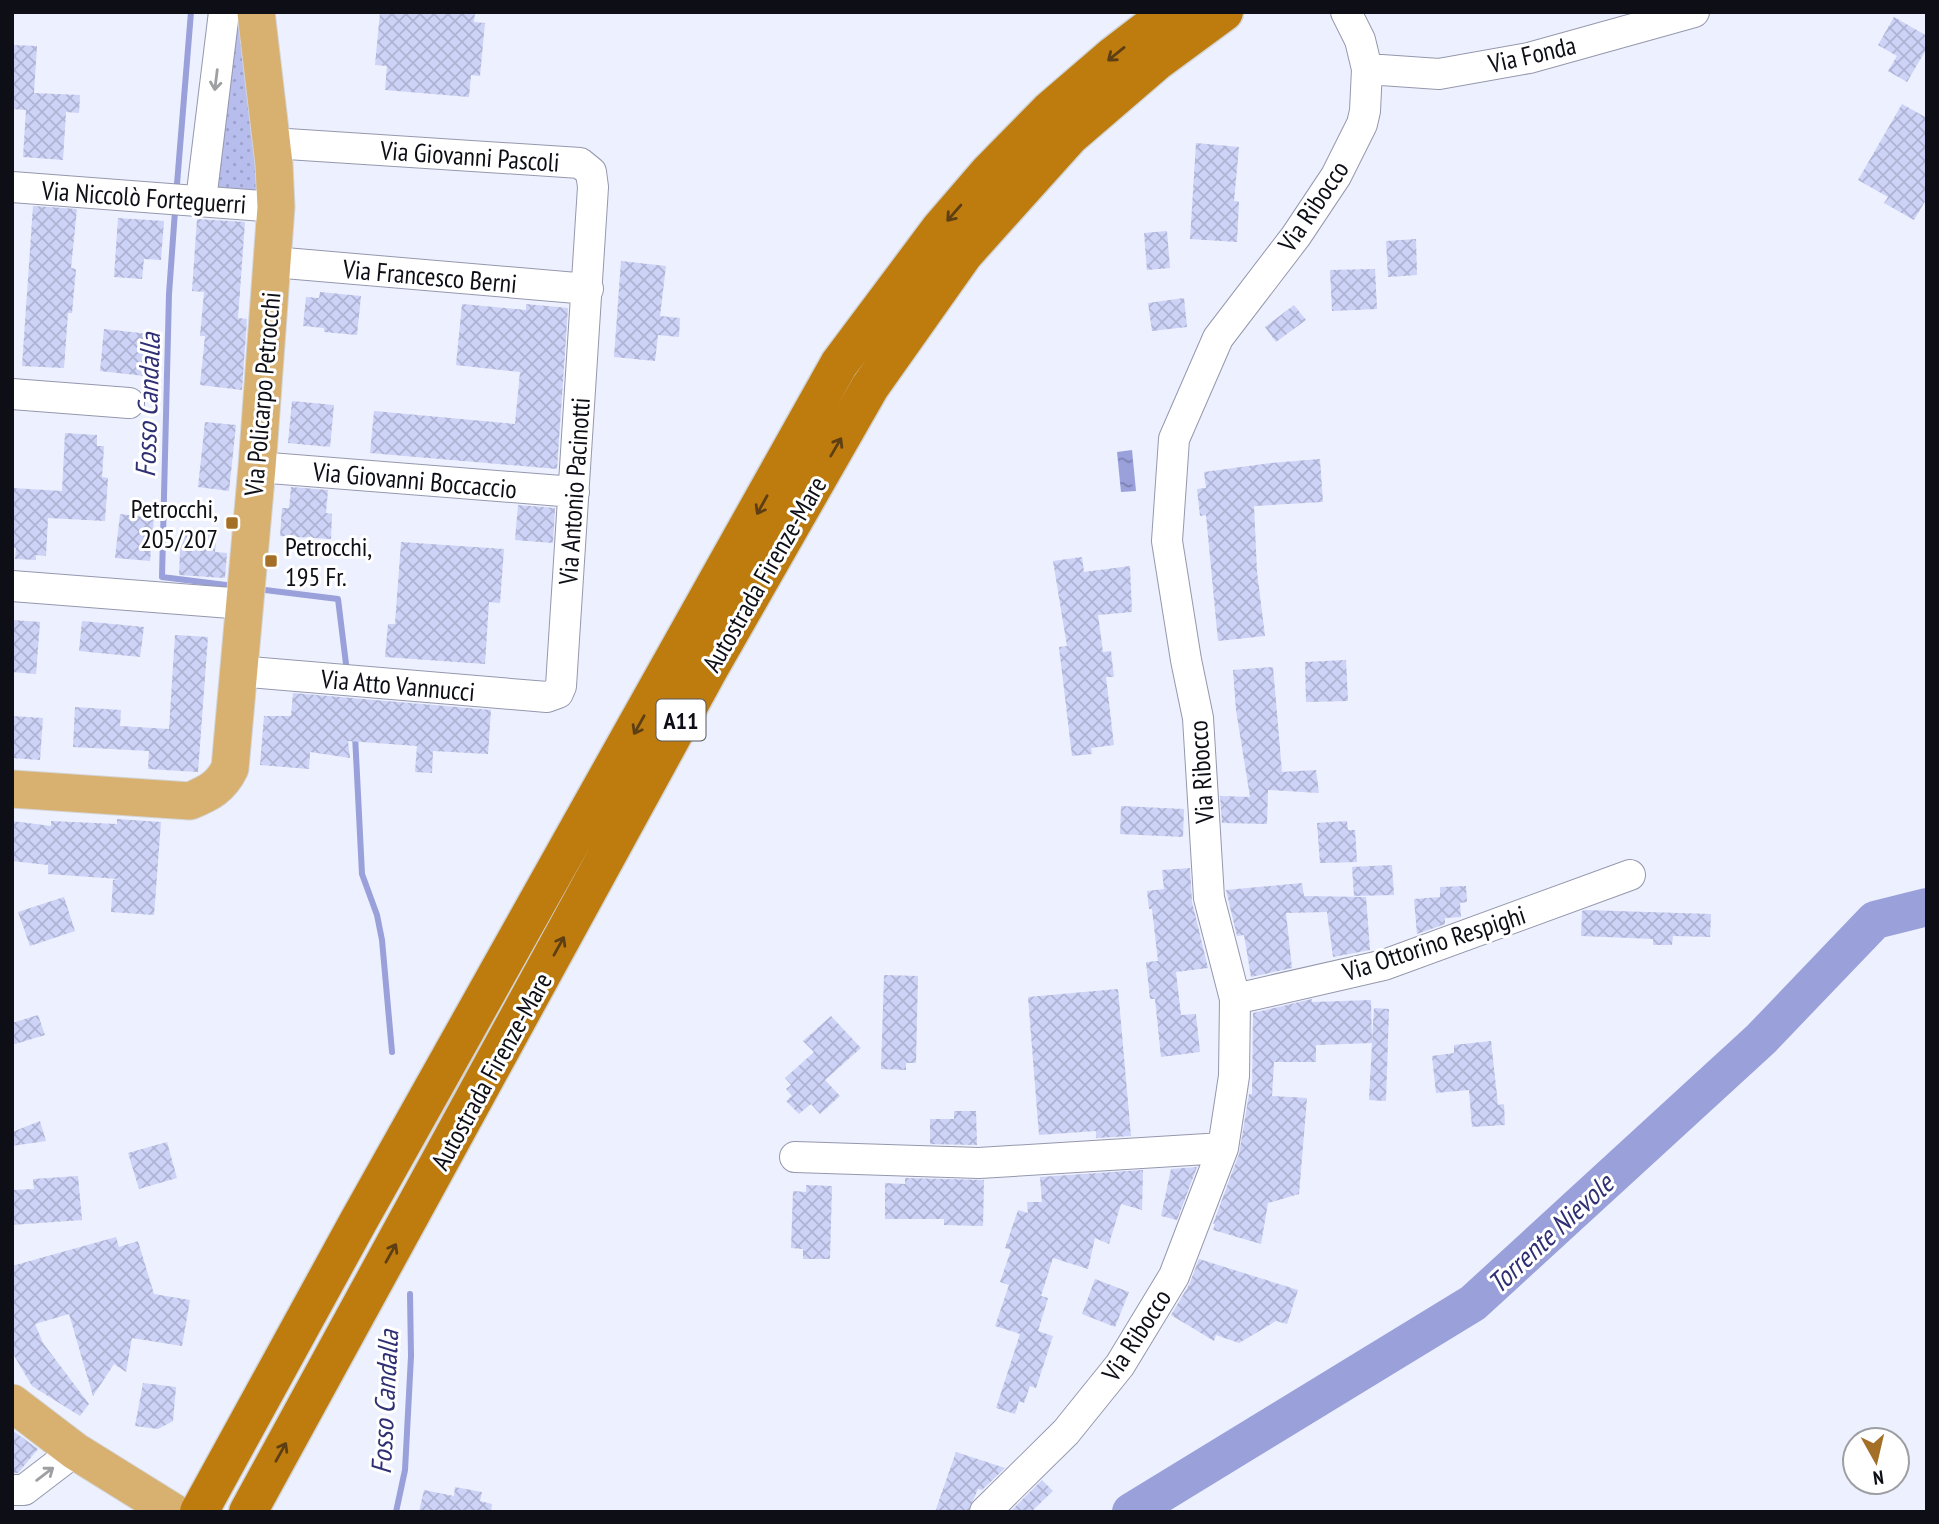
<svg xmlns="http://www.w3.org/2000/svg" width="1939" height="1524" viewBox="0 0 1939 1524" font-family="'PT Sans Narrow',sans-serif">
  <style>
    .grass { fill: url(#grass-dots) }
    .water { fill: url(#water-ripples) }
    .lines { fill: none; stroke-linecap: round; stroke-linejoin: round }
    .stream { stroke: #99a0da; stroke-width: 6 }
    .river { stroke: #99a0da; stroke-width: 38 }
    .building { fill: url(#building-cross-hatch) }
    .minor-casing { stroke: #9598ad; stroke-width: 32 }
    .major-casing { stroke: #d3d4d5; stroke-width: 39 }
    .highway-casing { stroke: #d3d4d5; stroke-width: 41 }
    .minor { stroke: #fff; stroke-width: 30 }
    .major { stroke: #d8b06f; stroke-width: 37 }
    .highway { stroke: #be7c0f; stroke-width: 38 }
    .oneway { stroke: #5d3f13 }
    .oneway2 { stroke: #9e9fa2 }
    .poi-dot { fill: #a47028; stroke: #fff; stroke-width: 2.5 }
    .labels { text-anchor: middle; dominant-baseline: central; stroke-width: 6; stroke-linejoin: round; paint-order: stroke }
    .shield { fill: #fff; stroke: #56565c; stroke-width: 2 }
    .shield-label { font-size: 24px; font-weight: bold; fill: #0d0e16 }
    .street-label { font-size: 26px; fill: #0d0e16; stroke: #fff }
    .poi-label { font-size: 26px; fill: #0d0e16; stroke: #fff; text-anchor: end }
    .water-label { font-size: 28px; font-style: italic; fill: #2f2f73; stroke: #fff }
  </style>
  <defs>
    <pattern id="grass-dots" width="8" height="8" patternUnits="userSpaceOnUse" patternTransform="scale(1.75)"><rect width="8" height="8" fill="#b7bded"/><path d="M2 2h.1M6 6h.1" fill="none" stroke="#9ca1ca" stroke-width="1.8" stroke-linecap="round"/></pattern>
    <pattern id="water-ripples" width="26" height="14" patternUnits="userSpaceOnUse" patternTransform="scale(1.75)"><rect width="26" height="14" fill="#99a0da"/><path d="M2 4q2-2 4 0t4 0M15 11q2-2 4 0t4 0" fill="none" stroke="#7b81b0"/></pattern>
    <pattern id="building-cross-hatch" width="8" height="8" patternUnits="userSpaceOnUse" patternTransform="scale(1.75)"><rect width="8" height="8" fill="#cdd2f7"/><path d="M0 0l8 8M0 8l8-8" fill="none" stroke="#afb3d3"/></pattern>
  </defs>
  <rect width="100%" height="100%" fill="#edf0fe"/>
  <path class="grass" d="M234,12H247L259,191L213,189Z"/>
  <path class="water" d="M1132,450L1136,491L1121,492L1117,452Z"/>
  <g class="lines">
    <path class="stream" d="M177,184L191,12
      M175,211L169,294L162,577L226,585
      M265,590L338,599L346,664
      M355,735L362,874L377,915L382,940L392,1052
      M396,1512L405,1470L411,1356L410,1294"/>
    <path class="river" d="M1131,1512L1473,1303L1761,1039L1875,920L1927,907"/>
  </g>
  <path class="building" d="M380,12H475L474,22L485,23L480,76L471,75L469,97L385,90L387,66L375,65Z
    M1894,17L1927,36V48L1907,82L1888,71L1897,56L1878,45Z
    M12,45L37,46L34,93L80,95L79,113L66,112L63,160L23,157L26,110L12,109Z
    M1902,104L1927,118V198L1914,220L1884,203L1888,197L1858,180Z
    M1196,143L1239,147L1234,201L1239,202L1237,242L1190,239Z
    M33,206L77,209L71,268L76,269L72,313H68L64,368L22,366Z
    M118,218L164,221L161,260L144,259L142,279L114,277Z
    M197,219L245,222L238,318L247,319L242,390L200,385L205,336H200L204,292L192,291Z
    M1167,231L1170,268L1147,270L1144,233Z
    M1416,239L1417,275L1388,277L1386,241Z
    M621,261L666,266L660,316L680,318L679,337L658,335L655,361L614,357Z
    M1375,269L1377,309L1332,311L1330,270Z
    M320,292L361,296L357,335L324,332V328L303,326L306,297L319,298Z
    M1184,298L1187,327L1152,331L1148,303Z
    M462,304L526,310V304L568,308L557,469L370,453L374,411L515,424L520,372L456,365Z
    M1294,305L1306,320L1276,342L1265,327Z
    M104,329L149,334L145,376L100,371Z
    M292,401L334,405L330,447L288,443Z
    M205,422L236,425L229,491L198,487Z
    M65,433L97,435V446H104L102,477L108,478L105,521L48,518L46,556L36,555V560L15,559L16,548L12,547V488L62,491Z
    M1320,459L1323,502L1254,506L1257,572L1265,636L1218,641L1206,515L1200,516L1197,489L1206,488L1204,472L1271,463Z
    M291,487L328,490L326,513L332,514L331,539L280,536L282,508H289Z
    M518,505L555,508L553,543L515,540Z
    M120,514L154,518L150,561L115,558Z
    M181,529L217,532L215,552L227,553L225,578L179,575Z
    M401,542L504,549L500,603L489,602L485,664L385,657L388,624H395Z
    M1082,557L1084,572L1130,566L1132,612L1098,615L1103,652L1111,651L1114,677H1106L1114,745L1091,748L1092,754L1072,756L1059,647L1067,646L1053,561Z
    M12,620L40,622L36,674L12,672Z
    M82,621L144,627L140,657L79,651Z
    M175,635L208,637L198,772L148,769L149,751L73,747L75,707L121,710L120,726L169,729Z
    M1346,660L1348,701L1306,702L1305,662Z
    M1273,667L1282,772L1316,770L1319,793L1268,790L1267,824L1222,823L1220,796L1250,797L1236,710L1233,670Z
    M293,693L491,710L488,754L433,751L432,773L415,772L417,746L348,741L350,758L310,752L309,769L260,765L264,716H291Z
    M12,716L43,718L40,760L12,758Z
    M1121,806L1184,809L1183,837L1120,834Z
    M117,819L161,822L154,915L111,912L113,880L119,879L48,874V865L12,861V821L51,826V821L117,824Z
    M1347,821L1348,830H1355L1357,862L1320,863L1317,823Z
    M1392,865L1394,895L1354,896L1352,867Z
    M1190,868L1192,902L1208,968L1176,972L1181,1015L1196,1014L1200,1052L1161,1057L1155,999H1150L1146,962L1158,961L1152,909H1149L1147,891L1164,889L1162,870Z
    M1302,883L1304,896L1366,897L1370,950L1333,957L1327,912L1286,913L1292,968L1251,977L1244,935L1237,936L1226,890Z
    M1466,886L1467,902L1460,903L1461,917L1445,918V924L1417,934L1414,899L1440,897V887Z
    M64,897L75,931L30,946L18,912Z
    M1585,910L1711,914L1710,937L1673,936L1672,945H1653V939L1581,936L1582,911Z
    M884,975L918,976L916,1063H906V1070L881,1069Z
    M1118,989L1131,1136L1096,1138V1131L1039,1135L1028,997Z
    M1312,999V1002L1371,1000L1372,1041L1374,1008L1389,1009L1386,1101L1369,1100L1372,1043L1316,1045V1062H1274L1272,1096L1307,1098L1299,1194L1268,1203L1261,1244L1213,1230L1215,1224H1213L1239,1154L1249,1094H1252L1253,1013Z
    M38,1015L45,1035L12,1045V1023Z
    M831,1016L861,1048L825,1080L840,1096L820,1114L811,1104L799,1114L786,1101L792,1096L786,1089L791,1085L785,1078L814,1052L803,1041Z
    M1491,1041L1498,1105L1504,1104L1505,1125L1472,1127L1469,1090L1436,1093L1432,1056L1454,1053V1045Z
    M954,1111H976L977,1145L930,1144V1119H954Z
    M40,1121L46,1141L12,1146V1132Z
    M167,1142L177,1178L139,1189L128,1153Z
    M1197,1167L1177,1220L1161,1216L1171,1169Z
    M1143,1170L1142,1210L1121,1204L1109,1244L1095,1238L1088,1269L1053,1258L1041,1296L1048,1298L1038,1331L1053,1336L1036,1388L1030,1386L1024,1403L1019,1401L1015,1414L996,1408L1020,1334L995,1326L1009,1285L1000,1282L1011,1250L1005,1248L1018,1210L1028,1213L1027,1202H1042L1040,1177Z
    M78,1176L82,1220L12,1225V1190L34,1189L33,1179Z
    M905,1178L984,1180L983,1226L944,1225V1219H885V1183L905,1184Z
    M806,1185L832,1186L830,1259H803V1249L791,1248L793,1191L806,1192Z
    M116,1237L119,1247L138,1241L154,1294L190,1300L182,1346L132,1338L126,1372L114,1364L93,1396L69,1314L35,1324L43,1343L89,1404L80,1416L32,1386L12,1352V1266Z
    M1199,1259L1298,1290L1287,1324L1276,1321L1239,1343L1216,1335L1214,1341L1171,1315L1189,1285Z
    M1095,1279L1129,1292L1115,1327L1082,1314Z
    M143,1383L176,1387L173,1421L158,1429L135,1426Z
    M12,1430L38,1449L18,1473H12Z
    M956,1452L1005,1468L982,1490L978,1489L968,1512H935Z
    M1042,1480L1053,1491L1031,1512H1010Z
    M455,1487L482,1492L480,1501L492,1504L491,1512H419L424,1490L454,1496Z"/>
  <g class="lines">
    <defs>
      <path id="minor" d="M1367,69L1439,74L1529,58L1694,12
        M12,187L276,207
        M201,200L224,12
        M273,262L588,289
        M12,394L129,403
        M257,467L574,492
        M12,586L244,604
        M237,671L547,697L558,693L561,686L593,187L591,172L580,163L272,143
        M1235,999L1384,965L1630,875
        M795,1157L979,1163L1223,1148
        M12,1490H24L75,1451
        M985,1512L1066,1432L1120,1365L1174,1276L1223,1148L1234,1076L1235,999L1209,898L1198,718L1186,660L1167,541L1174,439L1218,338L1296,236L1336,176L1362,124L1365,111L1367,69L1360,40L1346,12"/>
      <path id="major" d="M12,789L190,801C209,793 221,787 230,768L257,467L276,207L274,164L256,12
        M12,1403L75,1451L173,1512"/>
      <path id="highway" d="M199,1512L358,1222L839,364L940,229L990,171L1049,111L1114,55L1170,12
        M248,1512L709,669L870,387L964,254L1070,136L1156,62L1224,12"/>
    </defs>
    <use href="#minor" class="minor-casing"/>
    <use href="#major" class="major-casing"/>
    <use href="#highway" class="highway-casing"/>
    <use href="#minor" class="minor"/>
    <use href="#major" class="major"/>
    <use href="#highway" class="highway"/>
  </g>
  <defs><path id="oneway-shaft" d="M-6 0H5M1.5-3L5.5 0L1.5 3" fill="none" stroke-width="1.6" stroke-linecap="round" stroke-linejoin="round" transform="scale(1.75)"/></defs>
  <g class="oneway">
    <use href="#oneway-shaft" transform="translate(1116 54) rotate(141)"/>
    <use href="#oneway-shaft" transform="translate(954 213) rotate(131)"/>
    <use href="#oneway-shaft" transform="translate(836 447) rotate(-60)"/>
    <use href="#oneway-shaft" transform="translate(762 505) rotate(119)"/>
    <use href="#oneway-shaft" transform="translate(639 725) rotate(119)"/>
    <use href="#oneway-shaft" transform="translate(559 946) rotate(-61)"/>
    <use href="#oneway-shaft" transform="translate(391 1253) rotate(-61)"/>
    <use href="#oneway-shaft" transform="translate(281 1452) rotate(-61)"/>
  </g>
  <g class="oneway2">
    <use href="#oneway-shaft" transform="translate(216 80) rotate(97)"/>
    <use href="#oneway-shaft" transform="translate(45 1474) rotate(-37)"/>
  </g>
  <g class="poi-dot">
    <rect x="225" y="516" width="14" height="14" rx="3.5"/>
    <rect x="264" y="554" width="14" height="14" rx="3.5"/>
  </g>
  <g class="labels">
    <rect class="shield" x="656.5" y="699.5" width="49" height="41" rx="5"/>
    <g class="shield-label">
      <text x="681" y="720">A11</text>
    </g>
    <g class="street-label">
      <text transform="translate(1532 54) rotate(-13)">Via Fonda</text>
      <text transform="translate(470 156) rotate(4)">Via Giovanni Pascoli</text>
      <text transform="translate(144 197) rotate(4)">Via Niccolò Forteguerri</text>
      <text transform="translate(1313 206) rotate(-56)">Via Ribocco</text>
      <text transform="translate(430 276) rotate(5)">Via Francesco Berni</text>
      <text transform="translate(262 394) rotate(-85)">Via Policarpo Petrocchi</text>
      <text transform="translate(415 480) rotate(5)">Via Giovanni Boccaccio</text>
      <text transform="translate(574 491) rotate(-86)">Via Antonio Pacinotti</text>
      <text transform="translate(764 574) rotate(-60)">Autostrada Firenze-Mare</text>
      <text transform="translate(398 685) rotate(5)">Via Atto Vannucci</text>
      <text transform="translate(1201 772) rotate(-94)">Via Ribocco</text>
      <text transform="translate(1434 943) rotate(-18)">Via Ottorino Respighi</text>
      <text transform="translate(491 1071) rotate(-61)">Autostrada Firenze-Mare</text>
      <text transform="translate(1136 1335) rotate(-57)">Via Ribocco</text>
    </g>
    <g class="poi-label">
      <text x="218" y="508">Petrocchi,<tspan x="218" dy="30">205/207</tspan></text>
      <text x="285" y="546" text-anchor="start">Petrocchi,<tspan x="285" dy="30">195 Fr.</tspan></text>
    </g>
    <g class="water-label">
      <text transform="translate(147 405) rotate(-88)">Fosso Candalla</text>
      <text transform="translate(1550 1233) rotate(-43)">Torrente Nievole</text>
      <text transform="translate(384 1402) rotate(-87)">Fosso Candalla</text>
    </g>
  </g>
  <rect width="1939" height="1524" fill="none" stroke="#0d0e16" stroke-width="28"/>
  <g transform="translate(1876 1461) rotate(172)"><circle r="33" fill="#ffffff" stroke="#9e9fa2" stroke-width="2"/>
  <path d="M0-5L12 26L0 18L-12 26Z" fill="#a47028"/>
  <text y="-10" font-size="19" font-weight="bold" text-anchor="middle" fill="#0d0e16">N</text>
  </g>
</svg>
